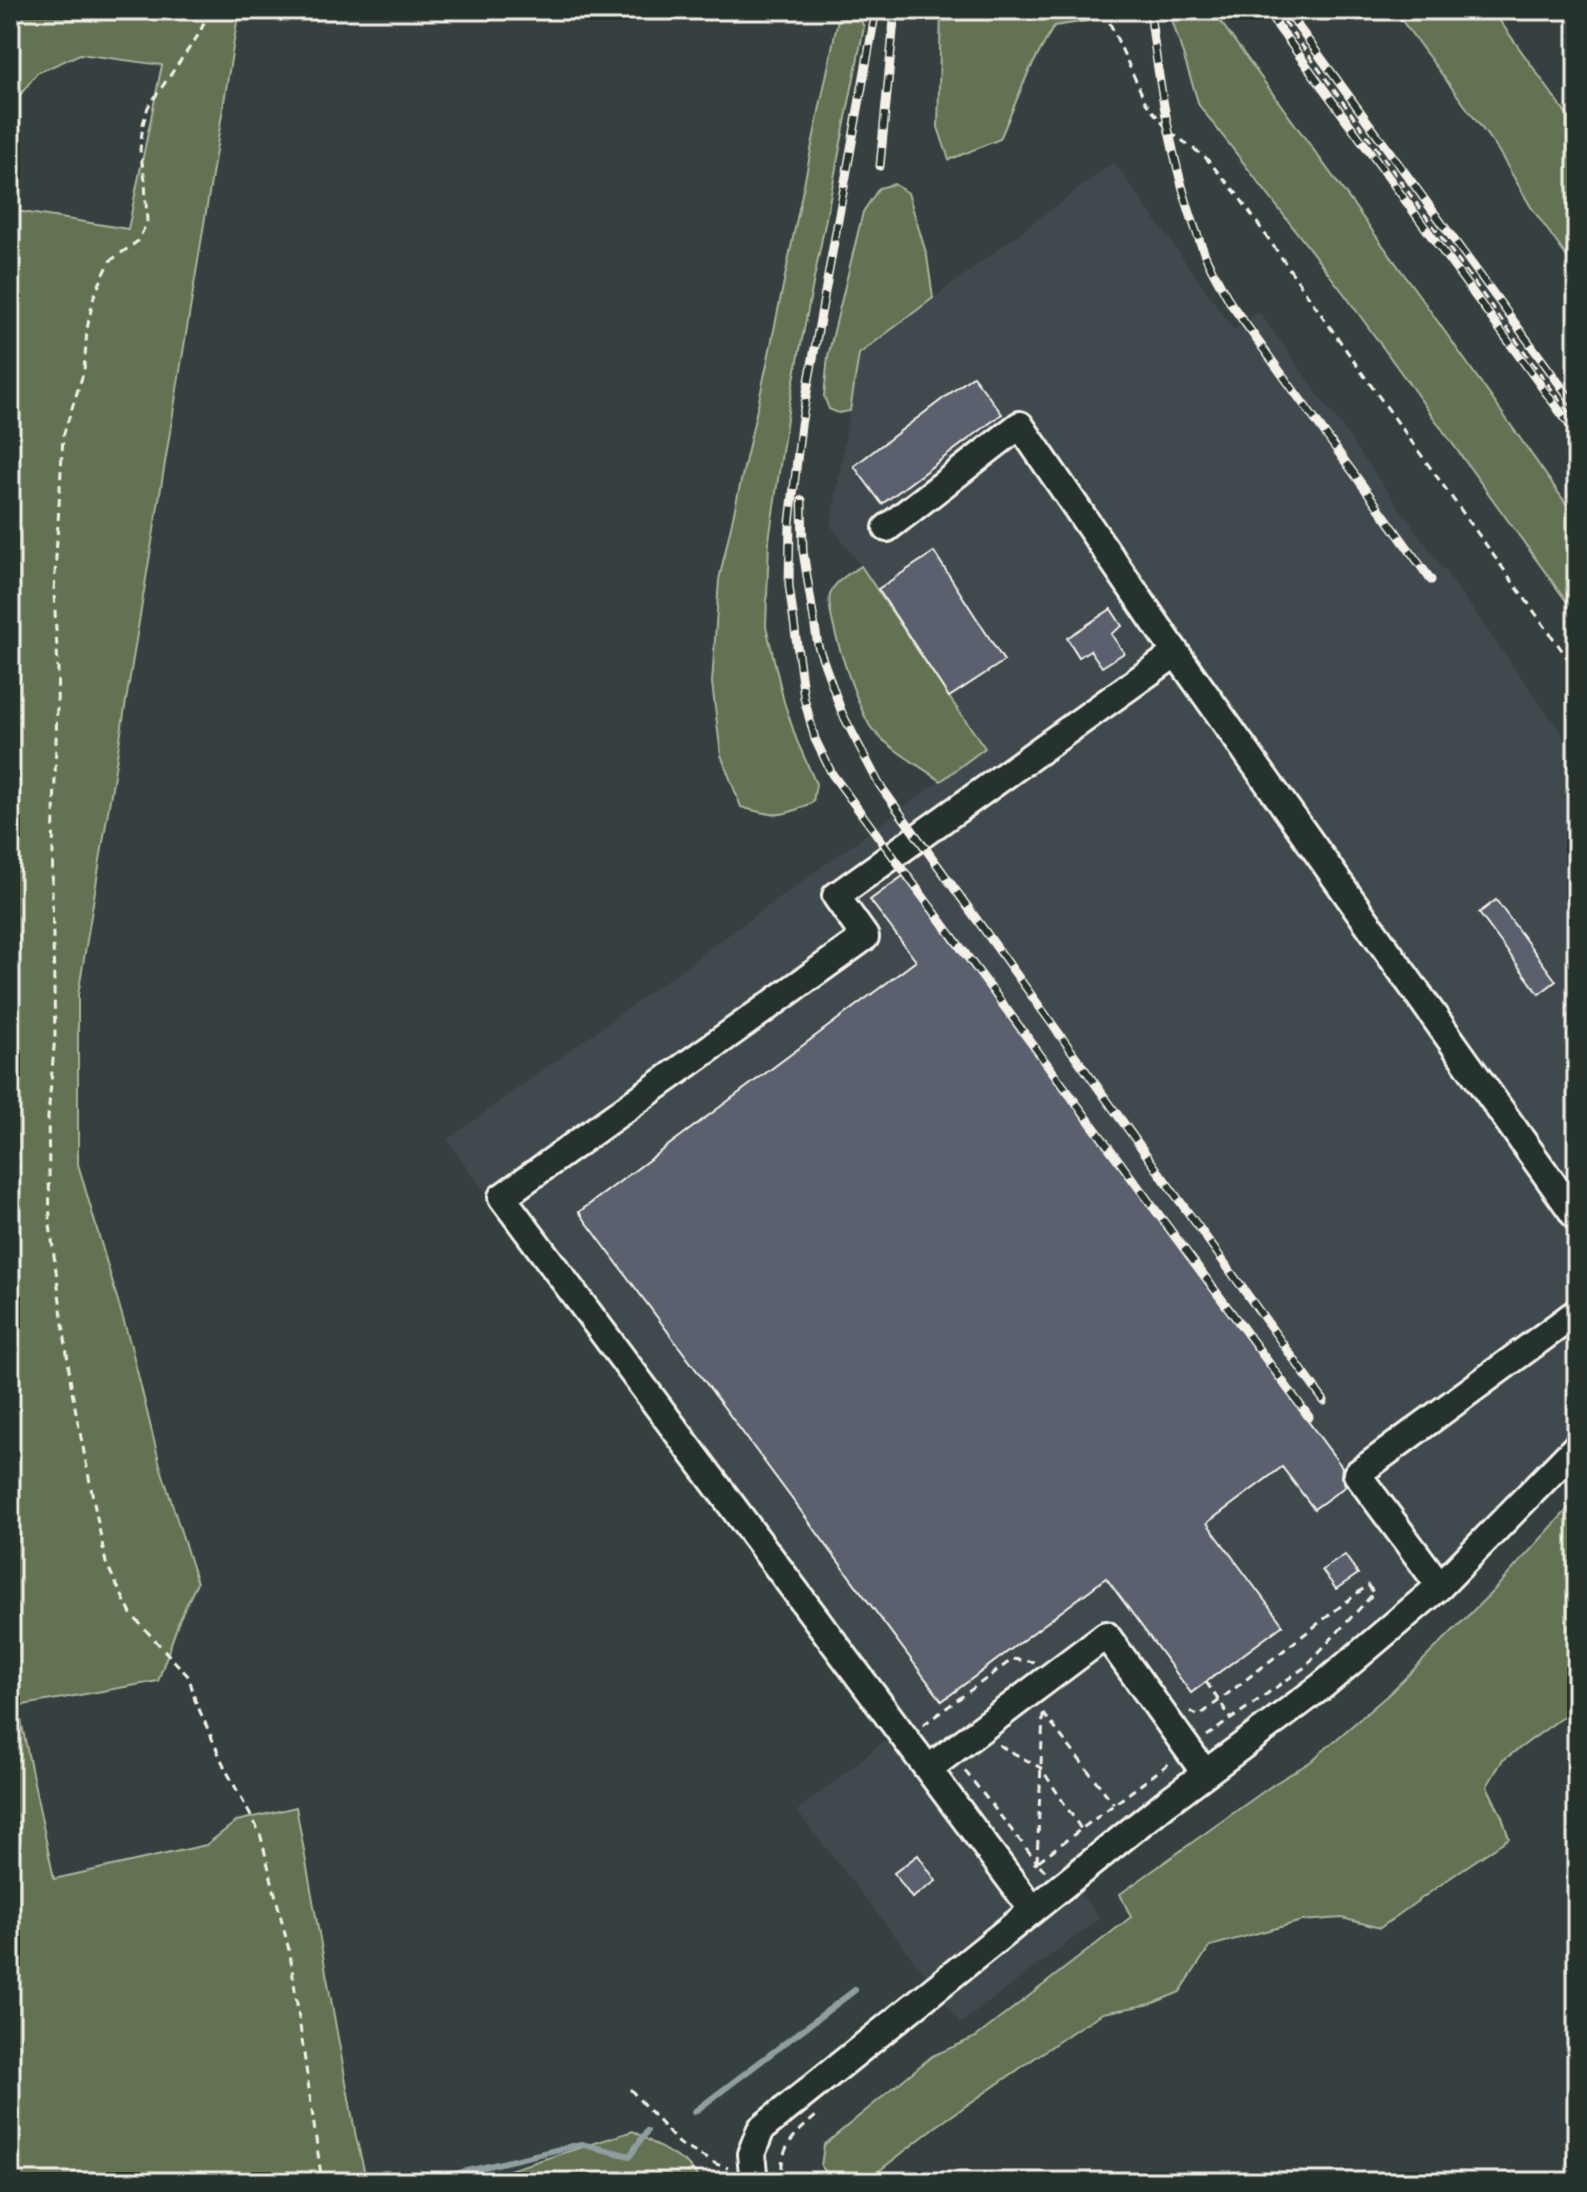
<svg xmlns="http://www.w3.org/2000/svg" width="1587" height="2192" viewBox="0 0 1587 2192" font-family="'Shantell Sans',sans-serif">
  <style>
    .built { fill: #414a4e }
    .green { fill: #637253; stroke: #acb29e; stroke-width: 2 }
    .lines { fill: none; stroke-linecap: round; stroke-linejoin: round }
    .stream { stroke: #8f9fa1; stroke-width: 6 }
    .building { fill: #5a606d; stroke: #f4f1e8; stroke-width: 2 }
    .minor-casing { stroke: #f4f1e8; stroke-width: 32 }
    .path { stroke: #f4f1e8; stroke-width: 3; stroke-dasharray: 8 6; stroke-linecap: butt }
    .minor { stroke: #26332d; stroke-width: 26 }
    .rail-casing { stroke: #f4f1e8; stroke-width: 9 }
    .rail { stroke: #26332d; stroke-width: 6; stroke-dasharray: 18; stroke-linecap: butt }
  </style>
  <rect width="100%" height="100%" fill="#364040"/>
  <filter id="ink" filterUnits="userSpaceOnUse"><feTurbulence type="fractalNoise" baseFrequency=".0125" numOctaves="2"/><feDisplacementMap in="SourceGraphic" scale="16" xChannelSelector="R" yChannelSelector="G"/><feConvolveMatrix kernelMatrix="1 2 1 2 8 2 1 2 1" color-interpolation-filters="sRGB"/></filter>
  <g filter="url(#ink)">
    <path class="built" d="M1114,162L1234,330L1259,312L1577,755V1464L1343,1690L1077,1890L1100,1918L960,2024L935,1987L797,1811L887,1739L447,1140L985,748L949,697L878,589L831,526L859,354Z"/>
    <path class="green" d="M10,10H239L78,995V1164L131,1346L160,1465L197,1583L180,1618L158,1681L18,1706L54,1879L206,1845L237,1821L296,1807L356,2137L367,2182H10V210L128,229L162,65L80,54L37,73L10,108Z
      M941,10H1092L1088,21L1054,26L1028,73L1000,139L949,160L938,127Z
      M1169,10H1212L1424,302L1577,519V616L1345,295L1199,105Z
      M1394,10H1492L1577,129V271L1531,207L1498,150Z
      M847,12C857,13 860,18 864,27L789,405L769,540L766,626L784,702L797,741L816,784L813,802C782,818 774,817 741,807L721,755L712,683L719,580L767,364L838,19Z
      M894,184L908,193L927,256L933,298L859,354L850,411L838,413L829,409L824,396L828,356L863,212L879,188Z
      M861,566L949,697L985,748L941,781C921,767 887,747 872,729C859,712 825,614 830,595C834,581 850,573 861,566Z
      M1577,1499V1730L1567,1714L1502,1761L1487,1786L1502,1817L1509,1838L1457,1873L1380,1928L1342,1918L1302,1921L1210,1946L1180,1992L1151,2004L1103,2013L1078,2028L934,2128L865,2182H834L821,2166L824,2145L932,2056L976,2037L1131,1917L1120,1894L1274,1784L1310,1762L1390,1693L1494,1590Z
      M633,2131L686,2163L703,2182H471Z"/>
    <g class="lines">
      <path class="stream" d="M694,2112L855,1990
        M421,2182L581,2144L630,2156L647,2131"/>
    </g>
    <path class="building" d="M973,376L1002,414L882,504L854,466Z
      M934,552L1004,661L949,697L878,589Z
      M1111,609L1122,626L1111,634L1124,653L1102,667L1090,650L1079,657L1067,638Z
      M903,876L1342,1467L1341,1477L1346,1486L1314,1509L1282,1467L1207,1523L1283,1625L1191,1693L1106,1578L942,1701L579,1212L916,961L870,900Z
      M1496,900L1556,981L1539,994L1479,913Z
      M1345,1555L1358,1574L1336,1589L1322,1570Z
      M918,1855L936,1881L912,1898L894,1873Z"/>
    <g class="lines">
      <defs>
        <path id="minor" d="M887,528L1020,425L1176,653L1577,1218
          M1440,1586L1577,1446
          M928,1769L1106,1635L1205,1773
          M1033,1910L502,1197L865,937L836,896L1176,653
          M754,2182L751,2154L761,2129L1167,1802L1322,1686L1440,1586L1357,1474L1577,1312"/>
      </defs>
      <use href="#minor" class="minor-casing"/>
      <path class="path" d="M210,10L199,34L148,107L143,124L140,150L145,180L147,222L138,241L110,261L94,296L87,329L84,371L63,436L54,592L58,668L52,888L55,1036L48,1117L50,1225L72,1392L106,1563L131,1614L189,1677L195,1700L225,1768L260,1833L290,1954L322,2182
        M1104,10L1146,103L1169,131L1205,157L1237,194L1365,377L1577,671
        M1276,10L1577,424
        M1206,1682L1231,1718
        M1190,1711L1199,1716L1368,1585L1374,1593L1305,1667L1207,1736
        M1043,1713L1114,1804
        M923,1725L1013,1659L1034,1662
        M999,1745L1041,1768L1081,1829
        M965,1771L1037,1862L1030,1867
        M1037,1862L1043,1714
        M1045,1871L1037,1862L1171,1762
        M630,2089L678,2143L716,2164L728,2168
        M782,2182C779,2147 792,2137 817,2115"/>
      <use href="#minor" class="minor"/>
      <defs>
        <path id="rail" d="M876,10L801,425L790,522L789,585L804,698L815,739L832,774L1309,1417
          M1150,10C1160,93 1174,177 1205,255C1212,272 1223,288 1231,304L1431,580
          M1266,10L1577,435
          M1286,10L1577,408
          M880,166L895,10
          M802,500L803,551L818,646L842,713L879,784L1324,1401"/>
      </defs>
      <use href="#rail" class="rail-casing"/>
      <use href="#rail" class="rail"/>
    </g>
  </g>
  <rect width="1587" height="2192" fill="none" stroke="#26332d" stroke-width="40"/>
  <rect x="20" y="20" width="1547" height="2152" fill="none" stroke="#f4f1e8" stroke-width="3" filter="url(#ink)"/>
</svg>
